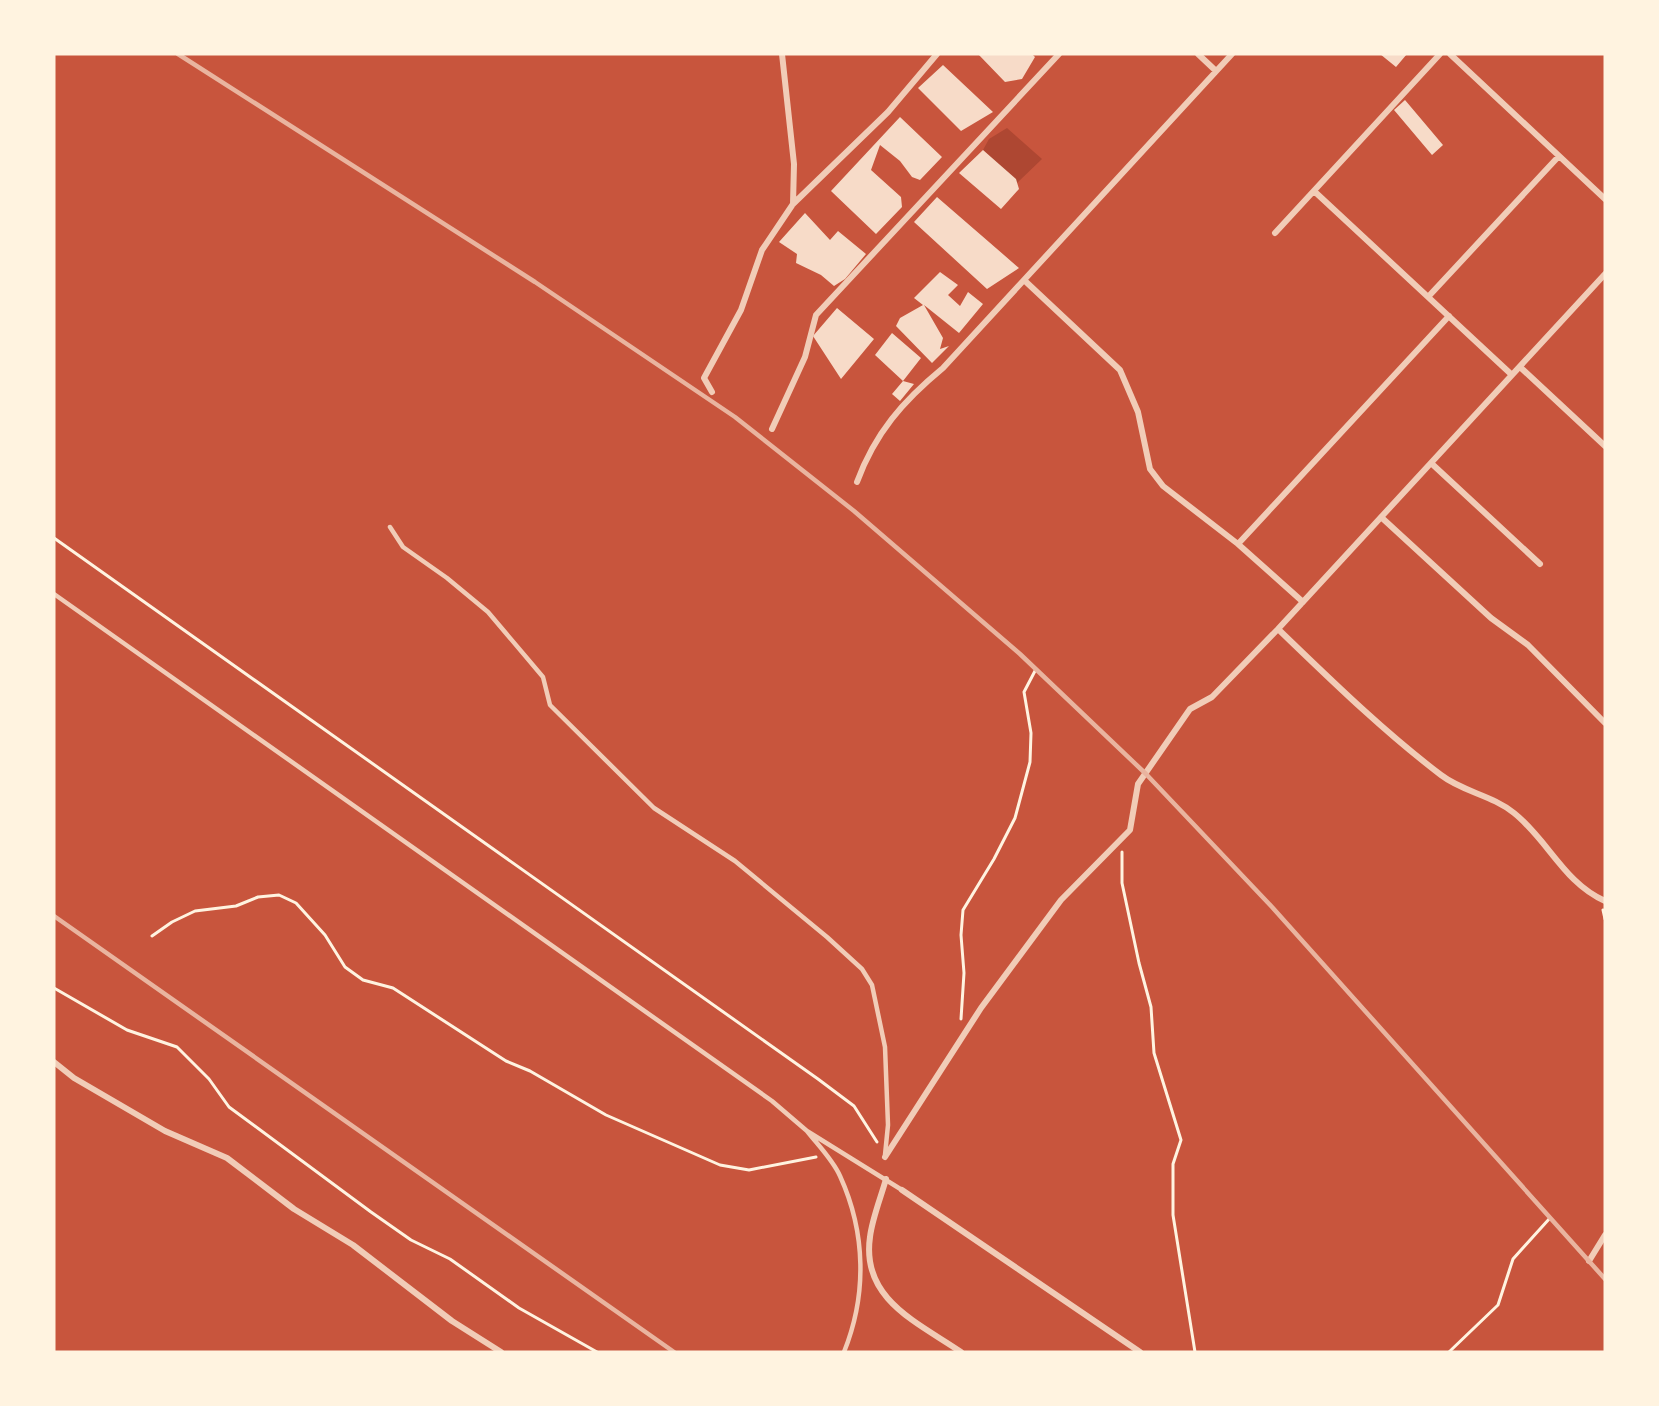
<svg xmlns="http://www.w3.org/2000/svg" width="1659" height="1406" viewBox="0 0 1659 1406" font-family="'Roboto Condensed',sans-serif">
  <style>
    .green { fill: #ae4732 }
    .building { fill: #f7dbc8 }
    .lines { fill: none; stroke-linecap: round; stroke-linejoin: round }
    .path { stroke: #fff3e0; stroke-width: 3 }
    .service { stroke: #f1ccb7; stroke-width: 4.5 }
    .minor { stroke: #f1ccb7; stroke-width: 6 }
    .rail { stroke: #e9b49f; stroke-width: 4.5 }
  </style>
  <rect width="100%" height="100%" fill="#c8553d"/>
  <path class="green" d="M1007,128L1042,159L1017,183L983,150L989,139Z"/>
  <path class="building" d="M978,54H1032L1035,57L1022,79L1005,82Z
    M1380,54H1407L1396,67Z
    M943,65L993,112L961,131L918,88Z
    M1405,100L1443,145L1432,155L1394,110Z
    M900,117L942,157L920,180L912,177L900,161L880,145L871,170L901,197L902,207L876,234L831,191Z
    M983,150L1016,179L1019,189L1001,209L959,173Z
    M937,197L1019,268L987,289L914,222Z
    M805,213L830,240L838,231L866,254L845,279L834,286L821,275L796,263L797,254L779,242Z
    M940,272L958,285L948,295L960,306L968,292L983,304L959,333L924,305L943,338L940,349L949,346L932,363L896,326L900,318L923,305L914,298Z
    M837,308L874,339L841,379L813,336Z
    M892,333L921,358L903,381L875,355Z
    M903,381L914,384L900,401L892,394Z"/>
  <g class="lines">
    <path class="path" d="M54,538L818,1079L854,1106L877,1142
      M1122,852V883L1139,963L1151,1007L1154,1053L1181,1140L1173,1164V1215L1195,1352
      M1603,910L1605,919
      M152,936L172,922L195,911L236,906L258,897L279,895L296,903L325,935L345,967L363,980L393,988L506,1061L530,1071L606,1115L720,1165L749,1170L816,1157
      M54,988L127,1030L177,1047L209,1079L229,1107L371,1212L411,1240L450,1259L519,1308L597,1352
      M961,1019L964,973L961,935L963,910L994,859L1015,818L1030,762L1031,733L1024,692L1036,669
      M1449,1352L1498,1305L1513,1259L1550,1218"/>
    <path class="service" d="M390,527L403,547L447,578L488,612L543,677L550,705L654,808L735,861L827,937L862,969L872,985L885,1047L888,1125L885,1155
      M54,594L772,1101L807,1131
      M844,1352C867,1295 866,1233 840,1176C833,1160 818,1145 807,1131L902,1190"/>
    <path class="minor" d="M782,54L794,164L793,204
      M1198,54L1216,71
      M1450,54L1605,199
      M1314,191L1512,375
      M1275,233L1440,54
      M1024,280L1120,370L1138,412L1150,469L1163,486L1238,544L1303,602
      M1428,297L1559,156
      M1520,367L1605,446
      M712,392L704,378L741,310L762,250L793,204L888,112L937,54
      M772,429L805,357L816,315L1059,54
      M1431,463L1540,564
      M857,482C875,433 903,401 943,368L1232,54
      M1381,517L1491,618L1528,645L1605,723
      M1238,544L1449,316
      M1278,629C1331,680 1383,731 1441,775C1463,792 1492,795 1514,813C1548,840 1564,883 1605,901
      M54,1062L74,1078L165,1131L227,1158L294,1209L353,1245L452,1321L501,1352
      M885,1157L981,1008L1061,900L1130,830L1138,784L1190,709L1212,697L1278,629L1605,274
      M886,1179C881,1197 872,1219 870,1237C861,1299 917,1322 961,1352
      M902,1190L1140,1352
      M1589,1261L1605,1235"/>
    <path class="rail" d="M178,54L535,282L735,417L854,511L1020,654L1146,774L1272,907L1605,1279
      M54,916L674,1352"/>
  </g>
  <rect width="1659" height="1406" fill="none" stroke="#fff3e0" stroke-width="111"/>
</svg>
